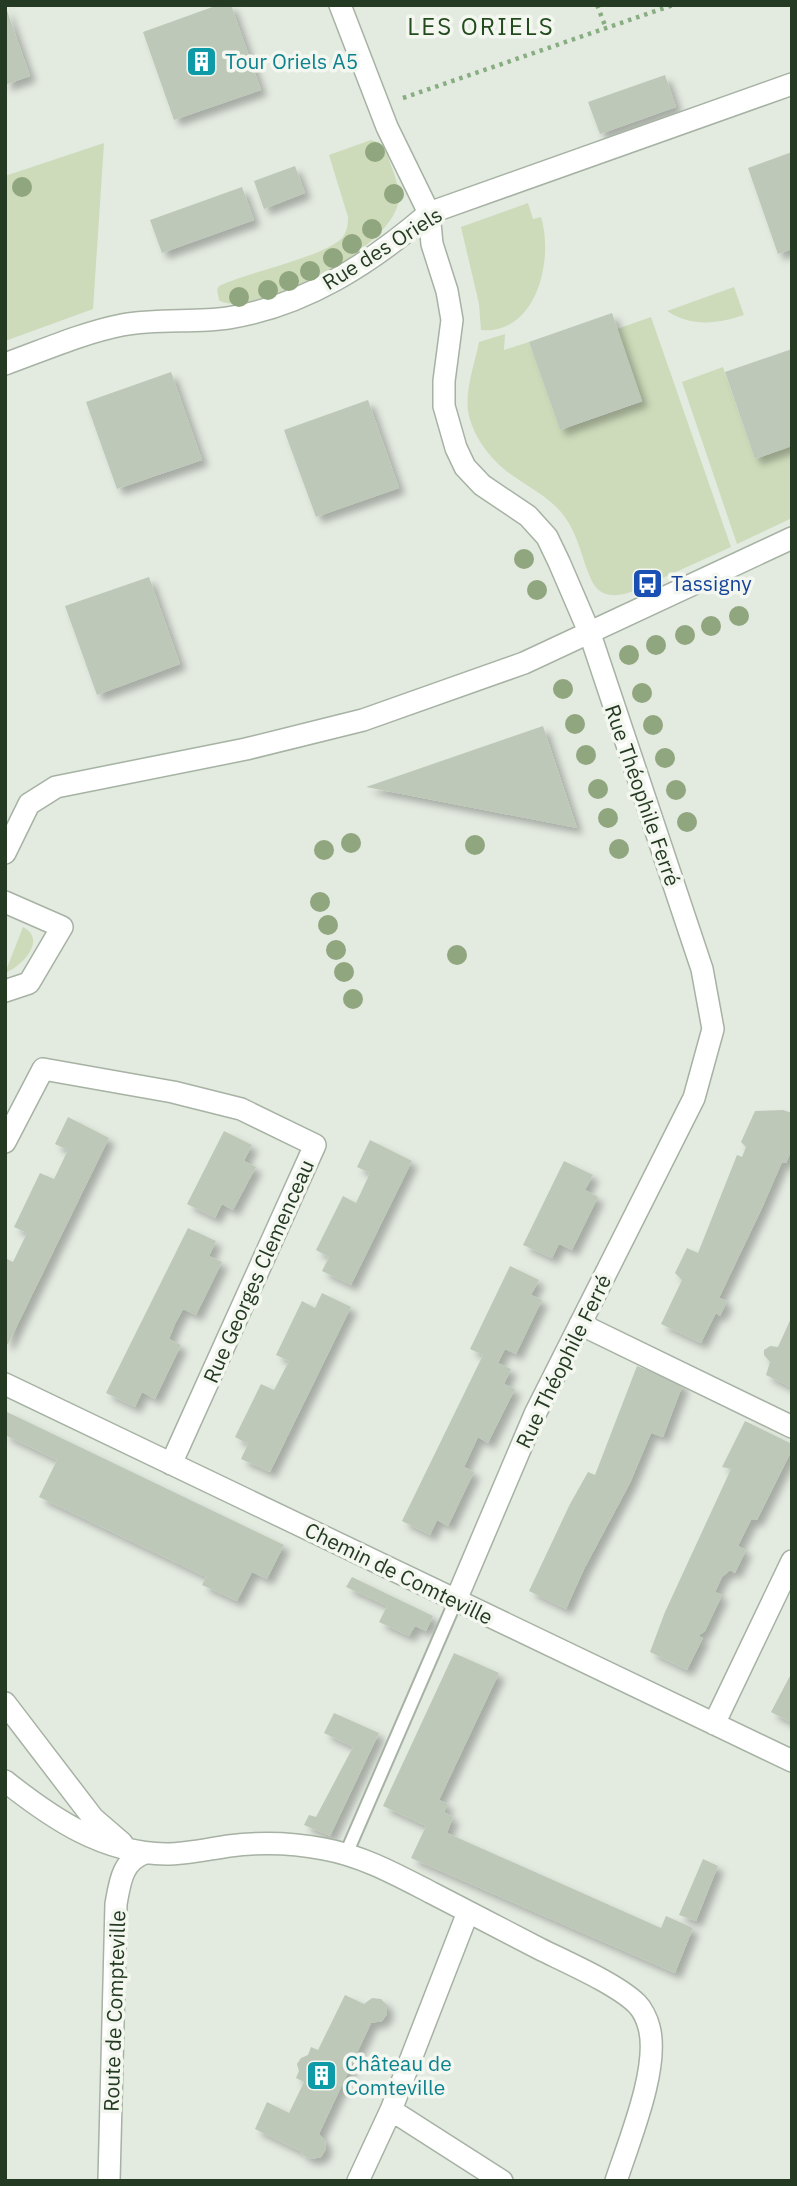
<svg xmlns="http://www.w3.org/2000/svg" width="797" height="2186" viewBox="0 0 797 2186" font-family="'IBM Plex Sans',sans-serif">
  <style>
    .green { fill: #cddbba }
    .building { fill: #bdc8b9; filter: url(#shadow) }
    .lines { fill: none; stroke-linecap: round; stroke-linejoin: round }
    .service-casing { stroke: #a6b2a3; stroke-width: 16 }
    .minor-casing { stroke: #a6b2a3; stroke-width: 24 }
    .path { stroke: #89ad82; stroke-width: 4.5; stroke-dasharray: 3.5 5; stroke-linecap: butt }
    .service { stroke: #fff; stroke-width: 12 }
    .minor { stroke: #fff; stroke-width: 21 }
    .tree { fill: #90a67e }
    .labels { text-anchor: middle; dominant-baseline: central; stroke-width: 7; stroke-linejoin: round; paint-order: stroke }
    .culture-label { font-size: 21px; fill: #0d838f; stroke: #f3f7f0; text-anchor: start }
    .street-label { font-size: 21px; fill: #253a22; stroke: #f3f7f0 }
    .transit-label { font-size: 21px; fill: #164399; stroke: #f3f7f0; text-anchor: start }
    .quarter-label { font-size: 24px; letter-spacing: 2px; fill: #234b1e; stroke: #f3f7f0 }
  </style>
  <defs>
    <filter id="shadow"><feDropShadow dx="6" dy="6" stdDeviation="3.5" flood-color="#0004"/></filter>
  </defs>
  <rect width="100%" height="100%" fill="#e3eae0"/>
  <path class="green" d="M371,140C385,143 388,157 392,168C397,182 402,196 396,210C386,233 355,255 334,268C315,280 237,315 219,300L217,290L219,286C248,272 324,257 342,238C347,232 348,225 348,217L329,155Z
    M104,143L93,309L5,341V176Z
    M528,203L533,219L541,217C554,259 537,335 481,330L479,304L461,227Z
    M734,287L744,315C718,324 691,327 667,311Z
    M651,317L731,547L634,591C620,596 604,599 594,585C582,563 580,537 564,516C550,497 528,487 509,473C490,459 472,435 468,411C465,389 475,363 479,342L505,334L504,350L529,342L560,430L642,402L617,329Z
    M723,367L755,459L792,446V518L737,544L682,382Z
    M23,927C48,940 21,967 5,973Z"/>
  <path class="building" d="M5,5L30,76L5,85Z
    M218,5H231L261,90L174,120L143,32Z
    M665,75L676,107L600,134L588,102Z
    M792,152V249L778,254L748,168Z
    M295,166L305,193L264,209L254,181Z
    M242,187L254,220L162,253L150,220Z
    M612,313L642,401L560,430L529,342Z
    M792,349V446L755,459L725,372Z
    M171,372L202,460L117,489L86,402Z
    M368,400L399,488L316,517L284,430Z
    M149,577L180,664L97,695L65,606Z
    M543,726L577,828L366,787Z
    M783,1110L792,1113V1149L786,1163L782,1162L762,1208L719,1298L727,1301L720,1316L716,1313L701,1343L661,1324L682,1280L675,1273L687,1248L698,1253L737,1155L742,1157L746,1147L741,1142L755,1111Z
    M68,1117L109,1138L8,1344L5,1343V1258L13,1262L27,1233L14,1227L40,1173L54,1179L68,1150L55,1144Z
    M224,1131L252,1145L244,1161L256,1167L233,1210L222,1204L215,1218L187,1204Z
    M370,1140L412,1161L351,1285L322,1271L329,1257L316,1250L343,1196L356,1203L370,1173L357,1167Z
    M564,1161L593,1175L585,1190L598,1197L572,1250L559,1244L552,1258L523,1245Z
    M188,1228L216,1241L209,1256L222,1262L196,1315L183,1309L175,1324L169,1339L181,1345L155,1399L142,1392L135,1407L106,1393Z
    M510,1266L539,1280L531,1295L542,1300L516,1354L505,1349L498,1363L511,1369L504,1384L515,1389L488,1443L478,1437L464,1467L474,1472L448,1526L437,1520L430,1535L402,1521L483,1355L470,1349Z
    M322,1293L351,1307L270,1472L241,1459L248,1444L235,1437L261,1384L274,1390L289,1361L276,1355L302,1301L315,1308Z
    M792,1316V1388L766,1375L770,1362L764,1355V1350L770,1346L778,1347Z
    M637,1366L683,1384L663,1437L651,1433L630,1483L584,1569L566,1609L529,1591L570,1504L588,1472L595,1475Z
    M5,1411L284,1545L267,1579L252,1572L237,1601L202,1585L206,1577L39,1497L57,1460L5,1435Z
    M745,1421L792,1444V1450L757,1520H751L738,1546L746,1550L735,1573L730,1570L722,1577L715,1592L722,1595L705,1631L698,1636L703,1638L687,1670L650,1652L665,1612L731,1469L722,1467Z
    M352,1577L433,1616L426,1631L415,1626L409,1636L379,1622L387,1606L346,1587Z
    M454,1653L499,1673L439,1800L448,1804L444,1812L453,1817L447,1833L661,1928L666,1916L693,1928L675,1973L411,1858L426,1826L383,1806Z
    M792,1672V1723L771,1712Z
    M334,1713L379,1733L330,1836L304,1825L309,1815L316,1817L353,1747L324,1733Z
    M703,1859L718,1866L696,1921L679,1915Z
    M345,1995L364,2004L372,1998L381,1999L387,2005V2014L382,2021L371,2023L319,2134L325,2141L326,2149L321,2157L312,2159L304,2156L300,2151L255,2129L267,2102L289,2113L304,2082L296,2078L299,2071L297,2064L301,2058L308,2055L311,2047L318,2050Z"/>
  <g class="lines">
    <defs>
      <path id="service" d="M346,1854L456,1600"/>
      <path id="minor" d="M340,5L387,127L429,213L432,244L447,291L452,320L444,381V406L456,448L465,467L482,485L528,516L547,537L559,562L590,634L702,969L713,1029L694,1098L535,1414L456,1600
        M5,364C44,350 82,333 122,325C157,318 193,323 228,318C305,306 371,263 429,213L792,84
        M5,853L29,804L56,787L246,749L363,720L524,663L792,538
        M5,902L62,927L29,983L5,991
        M5,1142L43,1069L173,1092L241,1109L315,1145L171,1464
        M580,1324L792,1427
        M5,1384L792,1761
        M5,1703L93,1818L122,1843
        M714,1724L792,1561
        M5,1781C53,1819 103,1853 166,1854C187,1854 208,1849 229,1846C260,1842 293,1843 324,1849C363,1856 397,1875 432,1893C468,1912 504,1930 540,1949C566,1962 617,1984 637,2004C642,2009 647,2019 649,2027C660,2067 629,2141 616,2181
        M468,1912L391,2110L502,2181
        M109,2181L116,1904C120,1882 122,1861 145,1853
        M358,2181L391,2110"/>
    </defs>
    <use href="#service" class="service-casing"/>
    <use href="#minor" class="minor-casing"/>
    <path class="path" d="M597,5L606,28
      M403,98L673,5"/>
    <use href="#service" class="service"/>
    <use href="#minor" class="minor"/>
  </g>
  <g class="tree">
    <circle cx="375" cy="152" r="10"/>
    <circle cx="22" cy="187" r="10"/>
    <circle cx="394" cy="194" r="10"/>
    <circle cx="372" cy="229" r="10"/>
    <circle cx="352" cy="244" r="10"/>
    <circle cx="333" cy="258" r="10"/>
    <circle cx="310" cy="271" r="10"/>
    <circle cx="289" cy="281" r="10"/>
    <circle cx="268" cy="290" r="10"/>
    <circle cx="239" cy="297" r="10"/>
    <circle cx="524" cy="559" r="10"/>
    <circle cx="537" cy="590" r="10"/>
    <circle cx="739" cy="616" r="10"/>
    <circle cx="711" cy="626" r="10"/>
    <circle cx="685" cy="635" r="10"/>
    <circle cx="656" cy="645" r="10"/>
    <circle cx="629" cy="655" r="10"/>
    <circle cx="563" cy="689" r="10"/>
    <circle cx="642" cy="693" r="10"/>
    <circle cx="575" cy="724" r="10"/>
    <circle cx="653" cy="725" r="10"/>
    <circle cx="586" cy="755" r="10"/>
    <circle cx="665" cy="758" r="10"/>
    <circle cx="598" cy="789" r="10"/>
    <circle cx="676" cy="790" r="10"/>
    <circle cx="608" cy="818" r="10"/>
    <circle cx="687" cy="822" r="10"/>
    <circle cx="351" cy="843" r="10"/>
    <circle cx="475" cy="845" r="10"/>
    <circle cx="619" cy="849" r="10"/>
    <circle cx="324" cy="850" r="10"/>
    <circle cx="320" cy="902" r="10"/>
    <circle cx="328" cy="925" r="10"/>
    <circle cx="336" cy="950" r="10"/>
    <circle cx="457" cy="955" r="10"/>
    <circle cx="344" cy="972" r="10"/>
    <circle cx="353" cy="999" r="10"/>
  </g>
  <defs>
    <symbol id="building-square" viewBox="-11 -11 22 22"><rect x="-9" y="-9" width="18" height="18" rx="4" fill="#0f9aa8" stroke="#f3f7f0"/><path d="M-4-6H4V6H1V3H-1V6H-4ZM-2.5-4.3h1.7v1.8h-1.7ZM.8-4.3h1.7v1.8H.8ZM-2.5-1h1.7V.8h-1.7ZM.8-1h1.7V.8H.8Z" fill="#fff"/></symbol>
    <symbol id="bus-square" viewBox="-11 -11 22 22"><rect x="-9" y="-9" width="18" height="18" rx="4" fill="#1a4fb4" stroke="#f3f7f0"/><path d="M-5-6H5V4H4V6H2V4H-2V6H-4V4H-5ZM-3.5-4V0h7V-4ZM-3.5 1.2v1.5H-2V1.2ZM2 1.2v1.5H3.5V1.2Z" fill="#fff"/></symbol>
  </defs>
  <g fill-rule="evenodd">
    <use href="#building-square" x="184" y="44" width="35" height="35"/>
    <use href="#bus-square" x="630" y="566" width="35" height="35"/>
    <use href="#building-square" x="304" y="2058" width="35" height="35"/>
  </g>
  <g class="labels">
    <g class="culture-label">
      <text x="225" y="61">Tour Oriels A5</text>
      <text x="345" y="2063">Château de<tspan x="345" dy="24">Comteville</tspan></text>
    </g>
    <g class="street-label">
      <text transform="translate(382 248) rotate(-32)">Rue des Oriels</text>
      <text transform="translate(643 795) rotate(71)">Rue Théophile Ferré</text>
      <text transform="translate(258 1271) rotate(-66)">Rue Georges Clemenceau</text>
      <text transform="translate(563 1361) rotate(-64)">Rue Théophile Ferré</text>
      <text transform="translate(399 1573) rotate(26)">Chemin de Comteville</text>
      <text transform="translate(114 2011) rotate(-88)">Route de Compteville</text>
    </g>
    <g class="transit-label">
      <text x="671" y="583">Tassigny</text>
    </g>
    <g class="quarter-label">
      <text x="481" y="26">LES ORIELS</text>
    </g>
  </g>
  <rect width="797" height="2186" fill="none" stroke="#253a22" stroke-width="14"/>
</svg>
